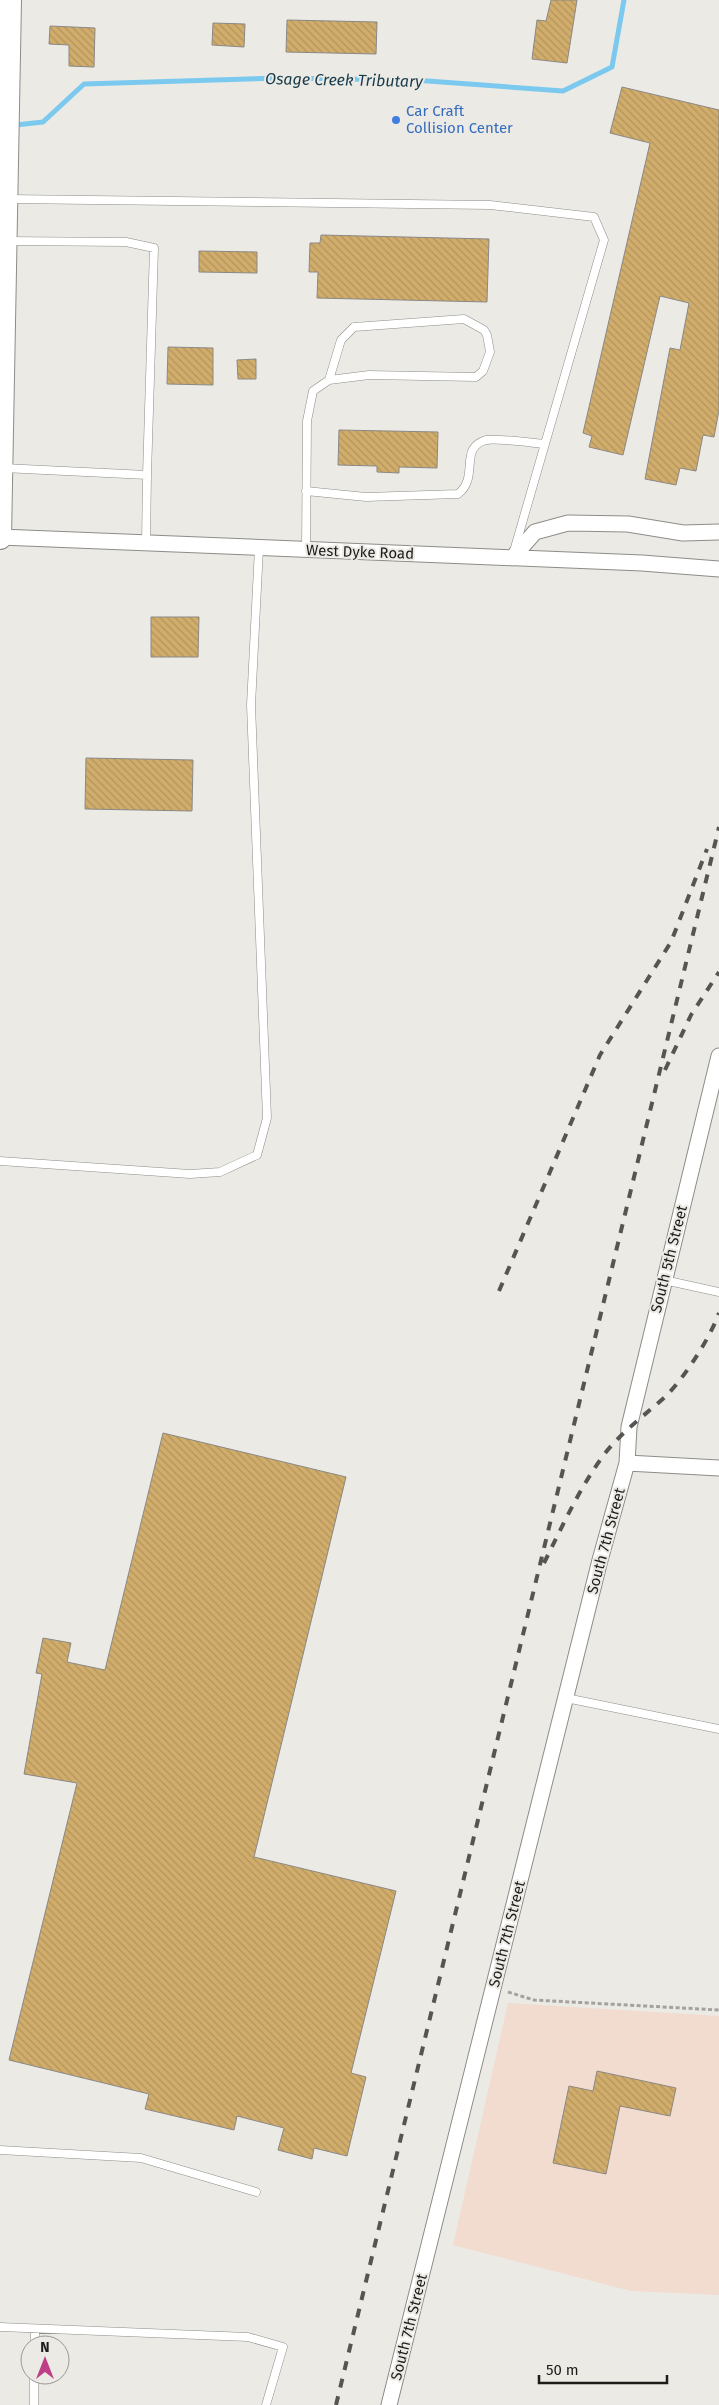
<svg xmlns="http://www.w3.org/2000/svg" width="719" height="2405" viewBox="0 0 719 2405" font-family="'Fira Sans',sans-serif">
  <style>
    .industrial { fill: #f2dbcf }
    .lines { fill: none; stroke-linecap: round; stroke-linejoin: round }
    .stream { stroke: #7cc9ef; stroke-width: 5 }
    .building { fill: url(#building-back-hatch); stroke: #8a8885 }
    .lane-casing { stroke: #8e8c88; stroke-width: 9 }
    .street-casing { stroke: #8e8c88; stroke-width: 17 }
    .primary-casing { stroke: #8e8c88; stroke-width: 24 }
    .path { stroke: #a4a29e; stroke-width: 3; stroke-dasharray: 4 2.5; stroke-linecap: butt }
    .lane { stroke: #fff; stroke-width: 8 }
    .street { stroke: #fff; stroke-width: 15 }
    .primary { stroke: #fff; stroke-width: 22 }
    .rail { stroke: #555552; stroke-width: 4; stroke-dasharray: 9 9; stroke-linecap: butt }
    .shop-dot { fill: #3f7fe0; stroke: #eceae5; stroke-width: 2 }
    .labels { text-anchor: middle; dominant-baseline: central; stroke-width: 4; stroke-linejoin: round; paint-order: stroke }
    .shop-label { font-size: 15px; fill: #366cbe; stroke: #eceae5; text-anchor: start }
    .street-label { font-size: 15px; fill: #1c1c1a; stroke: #eceae5 }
    .water-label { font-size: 16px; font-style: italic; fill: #183b4b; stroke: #eceae5 }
  </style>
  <defs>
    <pattern id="building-back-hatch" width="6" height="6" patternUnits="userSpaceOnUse" patternTransform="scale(1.25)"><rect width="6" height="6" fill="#d1ad6c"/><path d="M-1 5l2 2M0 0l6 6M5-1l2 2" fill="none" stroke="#b3945d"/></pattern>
  </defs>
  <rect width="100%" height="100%" fill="#eceae5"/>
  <path class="industrial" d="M508,2003L719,2016V2295L631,2291L453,2245Z"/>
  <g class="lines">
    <path class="stream" d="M16,125L43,122L84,84L278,78L414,80L563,91L612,67L624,0"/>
  </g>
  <path class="building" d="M551,0H577L567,63L532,59L537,20L546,21Z
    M287,20L377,22L376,54L286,52Z
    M213,23L245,24L244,47L212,45Z
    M50,26L95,28L94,67L69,66V45L49,44Z
    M622,87L719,110V410L714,437L703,435L696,471L680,468L676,485L645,479L670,348L680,350L689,303L660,296L623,455L589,447L592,436L583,433L650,143L610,133Z
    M321,235L489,239L487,302L317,298L318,272H309L310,243H320Z
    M199,251L257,252V273L199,272Z
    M168,347L213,348V385L167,384Z
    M256,359V379H238L237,360Z
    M339,430L438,432L437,468L399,467V473L377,472V466L338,465Z
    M151,617H199L198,657H151Z
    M86,758L193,760L192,811L85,809Z
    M163,1433L346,1477L254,1857L396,1891L351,2073L366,2077L347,2156L314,2148L312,2159L278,2150L284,2128L237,2116L234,2130L145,2109L149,2094L9,2060L77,1783L24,1774L42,1674L36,1673L43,1638L71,1643L67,1662L105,1670Z
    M597,2071L676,2088L670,2116L620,2106L606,2174L553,2163L569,2086L593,2091Z"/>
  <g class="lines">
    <defs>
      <path id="lane" d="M8,199L490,205L594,217L604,240L514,551
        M6,241L126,242L154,248L147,475
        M3,468L147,475L146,543
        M306,491L366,497L458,494C480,477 458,448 486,440C496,438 533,443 545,444
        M306,550L307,421L313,391L329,380L369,375L476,377L483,371L490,352L487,335L484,330L464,319L354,327L341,340L329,380
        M0,1161L190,1174L220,1172L257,1155L267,1118L251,705L259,548
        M664,1280L719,1292
        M566,1698L719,1729
        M0,2150L141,2158L256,2192
        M0,2327L248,2337L283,2347L266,2405
        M35,2345V2329
        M34,2405V2375"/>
      <path id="street" d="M0,537L642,563L719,569
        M512,558L535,532L568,523L628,524L683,533L719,532
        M627,1463L719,1468
        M389,2405L600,1560L627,1463L629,1427L719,1056"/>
      <path id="primary" d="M0,538L10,0"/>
    </defs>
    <use href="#lane" class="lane-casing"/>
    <use href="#street" class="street-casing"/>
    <use href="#primary" class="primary-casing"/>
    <path class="path" d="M508,1992L534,2000L719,2010"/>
    <use href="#lane" class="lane"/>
    <use href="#street" class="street"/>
    <use href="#primary" class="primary"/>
    <path class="rail" d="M665,1070L691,1015L719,972
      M499,1291L600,1055L671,942L707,849
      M544,1563C562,1527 579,1489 603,1456C620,1433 644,1416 666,1396C685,1377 710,1338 719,1313
      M336,2405L719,827"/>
  </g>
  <circle class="shop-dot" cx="396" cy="120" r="5"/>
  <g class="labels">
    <g class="shop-label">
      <text x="406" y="111">Car Craft<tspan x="406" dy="17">Collision Center</tspan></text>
    </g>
    <g class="street-label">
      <text transform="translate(360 552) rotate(2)">West Dyke Road</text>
      <text transform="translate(669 1259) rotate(-76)">South 5th Street</text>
      <text transform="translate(606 1541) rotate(-75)">South 7th Street</text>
      <text transform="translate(507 1934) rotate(-76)">South 7th Street</text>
      <text transform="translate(409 2327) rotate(-76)">South 7th Street</text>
    </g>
    <g class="water-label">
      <text transform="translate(344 80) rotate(1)">Osage Creek Tributary</text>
    </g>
  </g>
  <g transform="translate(45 2360)"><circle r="24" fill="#eceae5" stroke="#999894"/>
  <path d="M0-4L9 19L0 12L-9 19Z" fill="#bf3e88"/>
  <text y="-8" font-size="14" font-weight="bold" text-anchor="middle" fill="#1c1c1a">N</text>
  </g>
  <path d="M539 2375v8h128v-8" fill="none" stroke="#1c1c1a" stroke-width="2.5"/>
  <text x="546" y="2375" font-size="15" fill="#1c1c1a" stroke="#eceae5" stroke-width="4" paint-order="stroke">50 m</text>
</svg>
